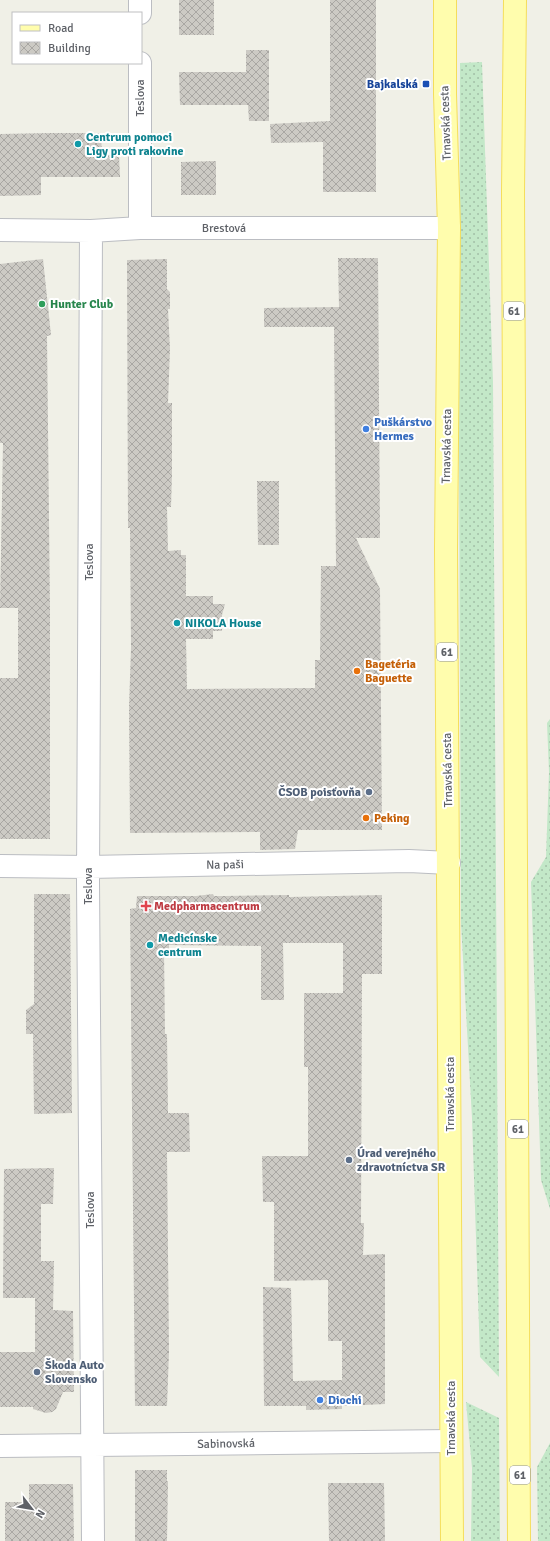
<svg xmlns="http://www.w3.org/2000/svg" width="550" height="1541" viewBox="0 0 550 1541" font-family="Signika,sans-serif">
  <style>
    .grass { fill: url(#grass-dots) }
    .building { fill: url(#building-cross-hatch) }
    .lines { fill: none; stroke-linecap: round; stroke-linejoin: round }
    .minor-casing { stroke: #bbbdc2; stroke-width: 24 }
    .primary-casing { stroke: #f5de5b; stroke-width: 24 }
    .minor { stroke: #fff; stroke-width: 22 }
    .primary { stroke: #fffdad; stroke-width: 22 }
    .transit-dot { fill: #1a4fb4; stroke: #fff; stroke-width: 1.5 }
    .culture-dot { fill: #0f9aa8; stroke: #fff; stroke-width: 1.5 }
    .leisure-dot { fill: #2e9e5b; stroke: #fff; stroke-width: 1.5 }
    .shop-dot { fill: #3f7fe0; stroke: #fff; stroke-width: 1.5 }
    .food-dot { fill: #e8710a; stroke: #fff; stroke-width: 1.5 }
    .service-dot { fill: #5c6f8a; stroke: #fff; stroke-width: 1.5 }
    .health-dot { fill: #e0444e; stroke: #fff; stroke-width: 1.5 }
    .labels { text-anchor: middle; dominant-baseline: central; stroke-width: 4; stroke-linejoin: round; paint-order: stroke }
    .shield { fill: #fff; stroke: #8e9095; stroke-width: 1 }
    .shield-label { font-size: 11px; font-weight: bold; fill: #5e6167 }
    .transit-label { font-size: 12px; font-weight: bold; fill: #164399; stroke: #fff; text-anchor: end }
    .street-label { font-size: 12px; fill: #5e6167; stroke: #fff }
    .culture-label { font-size: 12px; font-weight: bold; fill: #0d838f; stroke: #fff; text-anchor: start }
    .leisure-label { font-size: 12px; font-weight: bold; fill: #27864d; stroke: #fff; text-anchor: start }
    .shop-label { font-size: 12px; font-weight: bold; fill: #366cbe; stroke: #fff; text-anchor: start }
    .food-label { font-size: 12px; font-weight: bold; fill: #c56008; stroke: #fff; text-anchor: start }
    .service-label { font-size: 12px; font-weight: bold; fill: #4e5e75; stroke: #fff; text-anchor: start }
    .health-label { font-size: 12px; font-weight: bold; fill: #be3a42; stroke: #fff; text-anchor: start }
  </style>
  <defs>
    <pattern id="grass-dots" width="8" height="8" patternUnits="userSpaceOnUse"><rect width="8" height="8" fill="#c3e8c8"/><path d="M2 2h.1M6 6h.1" fill="none" stroke="#a2bfa6" stroke-width="1.8" stroke-linecap="round"/></pattern>
    <pattern id="building-cross-hatch" width="8" height="8" patternUnits="userSpaceOnUse"><rect width="8" height="8" fill="#cccac4"/><path d="M0 0l8 8M0 8l8-8" fill="none" stroke="#a9a7a3"/></pattern>
  </defs>
  <rect width="100%" height="100%" fill="#f0f0e7"/>
  <path class="grass" d="M482,62L493,382L499,1377L480,1357L472,1118L461,923L459,459L460,63Z
    M550,719V1209L541,1180L531,882L546,857L549,772L547,723Z
    M466,1402L499,1418L500,1541H471L472,1468Z
    M550,1443V1541H538L537,1467Z"/>
  <path class="building" d="M179,0H214V35H179Z
    M330,0H376V192H323V142L271,143L270,124L330,121Z
    M246,50H269V121H249L248,105H180L179,72H246Z
    M50,133H101L102,155H119L120,177H41V195L0,196V134Z
    M216,161V195H181V162Z
    M338,258H378L380,538H356L380,589L382,830H298L295,849L260,850V832L130,833L129,707L131,648L130,528H128L127,260L167,259V289L170,292V309H168L170,349L168,403H172V474L171,507H167L168,551L181,550V555H186V596H213V604H225L222,615V631H213V639H186L187,689L315,688V660H320L321,566H336L334,327H264V308L339,307Z
    M43,259L51,335L47,336L50,610V839H0V678H18V608H0L3,443H0V264Z
    M257,481H279V545H258Z
    M34,894H70L72,1113L34,1114L33,1034H26V1010L34,1004Z
    M213,894L214,896H225L289,895V897L382,895V974H362L361,1223H364L363,1255L385,1254V1404L342,1406V1409L306,1410V1406H264L263,1287L291,1288L293,1381L342,1380V1341H328V1280L274,1281V1202H263L262,1156H308V1067H304V993H343V943H283L284,1000H261V946L169,945V951H164L165,1034H167L168,1113H189L190,1152H167L169,1352L167,1406H135L130,909L136,908L137,896H196Z
    M54,1168L53,1204H41V1261H54L53,1310L73,1311L74,1392H63L56,1409L52,1412L46,1413L33,1409V1407H0V1352H35V1298H3L4,1169Z
    M135,1470H167V1481H168L167,1541H135Z
    M328,1483H384L385,1541H329Z
    M29,1484H73L74,1541H5V1502H29Z"/>
  <g class="lines">
    <defs>
      <path id="minor" d="M140,13V0
        M140,228V63
        M0,230L91,231L140,228H449
        M91,231L88,881L93,1541
        M0,866L88,867L409,861L449,863
        M0,1446L451,1441"/>
      <path id="primary" d="M445,0V94L449,228L446,549L452,1541
        M515,0L513,192L519,1541"/>
    </defs>
    <use href="#minor" class="minor-casing"/>
    <use href="#primary" class="primary-casing"/>
    <use href="#minor" class="minor"/>
    <use href="#primary" class="primary"/>
  </g>
  <rect class="transit-dot" x="422" y="80" width="8" height="8" rx="2"/>
  <g class="culture-dot">
    <circle cx="78" cy="144" r="4"/>
    <circle cx="177" cy="623" r="4"/>
    <circle cx="150" cy="945" r="4"/>
  </g>
  <circle class="leisure-dot" cx="42" cy="304" r="4"/>
  <g class="shop-dot">
    <circle cx="366" cy="429" r="4"/>
    <circle cx="320" cy="1400" r="4"/>
  </g>
  <g class="food-dot">
    <circle cx="357" cy="671" r="4"/>
    <circle cx="366" cy="818" r="4"/>
  </g>
  <g class="service-dot">
    <circle cx="369" cy="792" r="4"/>
    <circle cx="349" cy="1160" r="4"/>
    <circle cx="37" cy="1372" r="4"/>
  </g>
  <path class="health-dot" d="M144 900h4v4h4v4h-4v4h-4v-4h-4v-4h4z"/>
  <g class="labels">
    <g class="shield">
      <rect x="504" y="302" width="20" height="18" rx="3"/>
      <rect x="437" y="643" width="20" height="18" rx="3"/>
      <rect x="508" y="1120" width="20" height="18" rx="3"/>
      <rect x="510" y="1466" width="20" height="18" rx="3"/>
    </g>
    <g class="shield-label">
      <text x="514" y="311">61</text>
      <text x="447" y="652">61</text>
      <text x="518" y="1129">61</text>
      <text x="520" y="1475">61</text>
    </g>
    <g class="transit-label">
      <text x="418" y="84">Bajkalská</text>
    </g>
    <g class="street-label">
      <text transform="translate(140 98) rotate(-90)">Teslova</text>
      <text transform="translate(446 123) rotate(-92)">Trnavská cesta</text>
      <text x="224" y="228">Brestová</text>
      <text transform="translate(447 446) rotate(-89)">Trnavská cesta</text>
      <text transform="translate(89 562) rotate(-90)">Teslova</text>
      <text transform="translate(448 770) rotate(-91)">Trnavská cesta</text>
      <text transform="translate(225 865) rotate(-1)">Na paši</text>
      <text transform="translate(88 886) rotate(-90)">Teslova</text>
      <text transform="translate(450 1094) rotate(-90)">Trnavská cesta</text>
      <text transform="translate(90 1210) rotate(-90)">Teslova</text>
      <text transform="translate(451 1418) rotate(-90)">Trnavská cesta</text>
      <text transform="translate(226 1444) rotate(-1)">Sabinovská</text>
    </g>
    <g class="culture-label">
      <text x="86" y="137">Centrum pomoci<tspan x="86" dy="14">Ligy proti rakovine</tspan></text>
      <text x="185" y="623">NIKOLA House</text>
      <text x="158" y="938">Medicínske<tspan x="158" dy="14">centrum</tspan></text>
    </g>
    <g class="leisure-label">
      <text x="50" y="304">Hunter Club</text>
    </g>
    <g class="shop-label">
      <text x="374" y="422">Puškárstvo<tspan x="374" dy="14">Hermes</tspan></text>
      <text x="328" y="1400">Diochi</text>
    </g>
    <g class="food-label">
      <text x="365" y="664">Bagetéria<tspan x="365" dy="14">Baguette</tspan></text>
      <text x="374" y="818">Peking</text>
    </g>
    <g class="service-label">
      <text x="361" y="792" text-anchor="end">ČSOB poisťovňa</text>
      <text x="357" y="1153">Úrad verejného<tspan x="357" dy="14">zdravotníctva SR</tspan></text>
      <text x="45" y="1365">Škoda Auto<tspan x="45" dy="14">Slovensko</tspan></text>
    </g>
    <g class="health-label">
      <text x="154" y="906">Medpharmacentrum</text>
    </g>
  </g>
  <rect x="12" y="12" width="130" height="52" fill="#ffffff" stroke="#bfc0c2"/>
  <rect x="20" y="25" width="20" height="6" fill="#fffdad" stroke="#bfc0c2"/>
  <text x="48" y="32" font-size="12" fill="#5e6167">Road</text>
  <rect x="20" y="42" width="20" height="12" fill="url(#building-cross-hatch)" stroke="#bfc0c2"/>
  <text x="48" y="52" font-size="12" fill="#5e6167">Building</text>
  <g transform="translate(32 1509) rotate(121)" stroke="#ffffff" stroke-width="3" paint-order="stroke">
  <path d="M0-3L7 15L0 10L-7 15Z" fill="#5e6167"/>
  <text y="-6" font-size="11" font-weight="bold" text-anchor="middle" fill="#5e6167">N</text>
  </g>
</svg>
